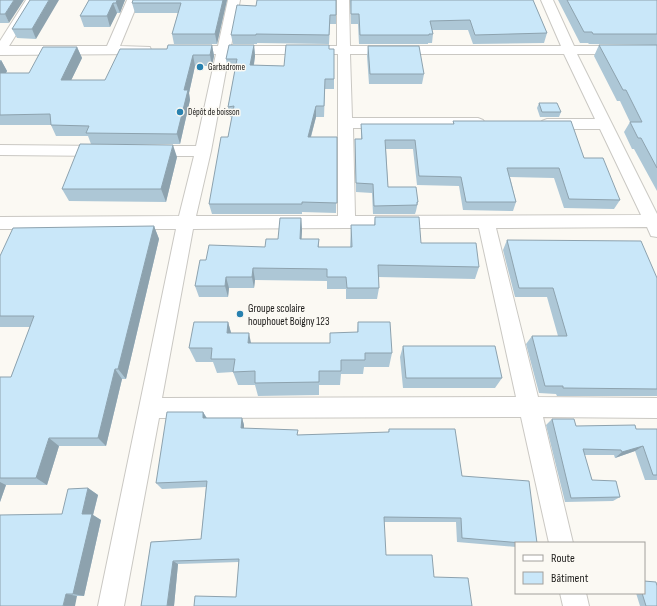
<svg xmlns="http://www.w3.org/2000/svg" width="657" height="606" viewBox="0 0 657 606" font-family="'Sofia Sans Condensed',sans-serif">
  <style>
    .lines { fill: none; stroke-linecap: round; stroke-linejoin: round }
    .minor-casing { stroke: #cac8c3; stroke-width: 2 }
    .minor { fill: #fff; fill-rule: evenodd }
    .wall { fill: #adc7d6 }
    .shaded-wall { fill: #8da2ae }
    .building { fill: #c9e7f9; stroke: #8da2ae }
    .poi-dot { fill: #2881af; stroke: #fbf9f3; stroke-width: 1.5 }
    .labels { text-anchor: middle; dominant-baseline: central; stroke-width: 3; stroke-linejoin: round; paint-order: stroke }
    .far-poi-label { font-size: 9px; fill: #1c1b19; stroke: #fbf9f3; text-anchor: start }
    .poi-label { font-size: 11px; fill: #1c1b19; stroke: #fbf9f3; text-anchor: start }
  </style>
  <rect width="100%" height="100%" fill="#fbf9f3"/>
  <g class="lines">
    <defs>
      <path id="minor" d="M26,0H38L9,46H107L127,0H139L120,46L150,47L151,50L150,53L145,54L0,55V41Z
        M228,0H240L231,46H337V0H349L350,46H561L541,0H553L574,46H657V54H577L657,214V237L651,236L647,227L496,228L538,397L657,398V418L543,417L573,543H549L521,417L159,418L124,606H98L176,229H0V217L179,216L194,156H149L144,155L141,151L144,147L149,146H196L216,54H187L182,53L181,50L182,47L187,46H218ZM229,54H338V216H196L211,151ZM350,54H564L595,119H547L542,121L540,124L542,127L547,129H600L641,215L355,216L353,128H478L483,126L485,123L483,120L478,118H352ZM347,228H479L516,397L162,398L193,229Z
        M0,145L104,146L109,147L112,151L109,155L104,156L0,155Z
        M560,593H586L589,606H563Z"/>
    </defs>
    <use href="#minor" class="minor-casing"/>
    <use href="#minor" class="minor"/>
  </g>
  <path class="wall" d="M0,0L9,23H0Z
    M30,0L36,39L17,38L12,29Z
    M89,0H125L120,13H117L110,27H84L80,16Z
    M133,0H227L217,44H174L172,34L178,13H135L132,3Z
    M336,0V24H330L329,44L257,43V44H233L231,35L256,6Z
    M350,0H533L547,33L544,43L473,44L468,30H432L433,34L432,43H428V44H359L358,24H351Z
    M558,0H657V191L634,149H632L624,132L630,122L620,101H617L594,56L599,45H656L589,44L588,43H580Z
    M212,45L214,56L212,66H195L189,93L190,100L180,144H91L88,136H56L51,125H0V60H1L7,71L6,73H29L77,47L82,58L71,80H105L167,49Z
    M254,45L255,56L254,65L284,66L329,49H334V89H325L324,117H316L311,137H337L336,213L302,212V214H212L209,204L228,137L232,117H230L228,107L235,70H228L226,59Z
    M368,46L424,74L422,84H369L367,56Z
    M539,103L561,112L559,117H540L537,108Z
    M453,121L584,158L620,200L614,209L564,208L554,178L510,177L516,202L513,211L463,210L459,186L417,185L413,149H386L388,187L418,202L416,211L415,214H373L372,193L356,192L355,148V139H361V124H453Z
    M177,157L166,202L69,201L62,189Z
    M375,217L421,243L479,267L475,279L378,277L379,288L377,299H346V289H327V281L255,280L254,288H229L228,297H199L195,286L206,260L265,247L278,239L301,218L302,230L301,239H319V247H350L351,225H374Z
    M154,226L159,239L126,379H122L106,446H59L47,485H6L0,502V377H11L30,327H0V256Z
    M507,240L657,278V396H557L556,394L539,393L526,344L532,336H558L547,297H515L503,250Z
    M228,322L231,333L251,343H330L357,332L358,322L392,353L389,367H364L363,374H341L340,385H319V395L258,396L255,385H238L233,372L217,373L213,362H196L189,348Z
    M403,346L502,378L495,388H403L400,357Z
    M203,412L207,418H242L244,425V428L298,435L388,433L389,429L462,476L537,543H516V547L457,542L456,522H384L236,597L239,562L178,564L174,606H141L151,542L201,539L206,487L162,489L156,483Z
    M552,419L576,426L636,429H657V480H645L635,451L615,458L614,455H584L592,480L620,497L613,501L565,502L546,425Z
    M88,488L98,495L93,515L101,520L84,596H77L0,606L62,514Z
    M636,593H644L657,606H640Z"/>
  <path class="shaded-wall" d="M14,0H24L9,23L5,14Z
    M49,0H59L36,39L32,29Z
    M117,0H125L120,13L116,3Z
    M223,0H227L217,44L215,34Z
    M113,3L117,13L110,27L107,16Z
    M212,45L214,56L212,66L210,55Z
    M254,45L255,56L252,76L250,65Z
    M77,47L82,58L66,91L61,80Z
    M193,55L195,66L189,93L190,100L180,144L177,134L184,90Z
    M1,60L7,71L0,83V62Z
    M316,106V117L308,147V137Z
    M173,145L177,157L166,202L161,189Z
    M301,218L302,230L301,251L300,239Z
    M154,226L159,239L126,379L118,369Z
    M253,268L255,280L254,288L252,277Z
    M226,277L229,288L228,297L225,286Z
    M228,322L232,336L227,333Z
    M249,333L252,348L248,343Z
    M115,369L122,379L106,446L98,438Z
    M203,412L207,419L203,418Z
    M242,418L244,425V435L241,428Z
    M49,438L59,446L47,485L36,478Z
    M643,446L635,451L615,458L622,452Z
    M0,482L6,485L0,502Z
    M88,488L98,495L93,515L101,520L84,596L73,594L82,514Z
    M173,561L178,564L174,606H167Z
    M66,594L77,596L75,606H63Z"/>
  <path class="building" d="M0,0H14L5,14H0Z
    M30,0H49L32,29H12Z
    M89,0H117L116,3H113L107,16H80Z
    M133,0H223L215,34H172L181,3H132Z
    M257,0H336V15H330L329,35L256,34V35H231L237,5L256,6Z
    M351,0H533L547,33L475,35L470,20L430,21L433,34H429V35H360L359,14H351Z
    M567,0H657V34H593L592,32H584Z
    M168,45H212L210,55H193L184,90H188L177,134L86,133L89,126L51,125L50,114L0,115V73H29L43,47H77L61,80H105L120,49H167Z
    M229,45H254L250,65L284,66L286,45H329V49H334V79H325L324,106H316L308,137H337V203L302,202V204H209L221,137H228L234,106L228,107L237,59H226Z
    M599,45H657V168L641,138H638L630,122H642L626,90H623Z
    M368,46H419L424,74H370Z
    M539,103H557L561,112H542Z
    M453,121H571L584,158H603L620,200L569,199L559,168H507L516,202H466L461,177L419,176L415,140H385L388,187H416L418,202H417V205L374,206L373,184L356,183L355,139H362L361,124H454Z
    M80,144L173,145L161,189H62Z
    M375,217H419L421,243H476L479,267L378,265L379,288H347L346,277H327V269L253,268L252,277H226L225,286H195L200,260H206L209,245L265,247L266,239H278L280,218H301L300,239H319L318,247H352L351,225H375Z
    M154,226L118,369H115L98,438H49L36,478H0V377H11L34,316H0V256L13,228Z
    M507,240L641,241L657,278V389L563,388V386H545L532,336H567L553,288H519Z
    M194,322H228L227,333H249L248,343H330V333L358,332V322H390L392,353H365V360H341V371H319V382L255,383V371L233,372L235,359H211L212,348H189Z
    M403,346H495L502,378H406Z
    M167,412H203V418H242L241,428L298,430L297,435L389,432V429H455L462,476L529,481L537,543H522L462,538L461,518L384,517L386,555H432L434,577L468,578L472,606H194L195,596L236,597L239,559L173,561L167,606H141L151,542L201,539L207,481L156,483Z
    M552,419H574L576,426L635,425L636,429H657V475H653L643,446L622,452L621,450L583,449L592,480L616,481L620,497L571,498Z
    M88,488L82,514H92L73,594H66L63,606H0V515L62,514L68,489Z
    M644,581L656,582L657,586V606H646L642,593H644Z"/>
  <g class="poi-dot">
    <circle cx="200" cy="67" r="4"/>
    <circle cx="180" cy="112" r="4"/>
    <circle cx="240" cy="314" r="4"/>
  </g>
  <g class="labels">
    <g class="far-poi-label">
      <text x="208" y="67">Garbadrome</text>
      <text x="188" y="112">Dépôt de boisson</text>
    </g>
    <g class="poi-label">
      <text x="248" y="308">Groupe scolaire<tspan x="248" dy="13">houphouet Boigny 123</tspan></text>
    </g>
  </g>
  <rect x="515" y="542" width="130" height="52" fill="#fbf9f3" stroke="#a2a09c"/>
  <rect x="523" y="555" width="20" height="6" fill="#ffffff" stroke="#a2a09c"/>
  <text x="551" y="562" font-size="12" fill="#1c1b19">Route</text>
  <rect x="523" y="572" width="20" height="12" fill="#c9e7f9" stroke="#a2a09c"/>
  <text x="551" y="582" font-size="12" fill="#1c1b19">Bâtiment</text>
</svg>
